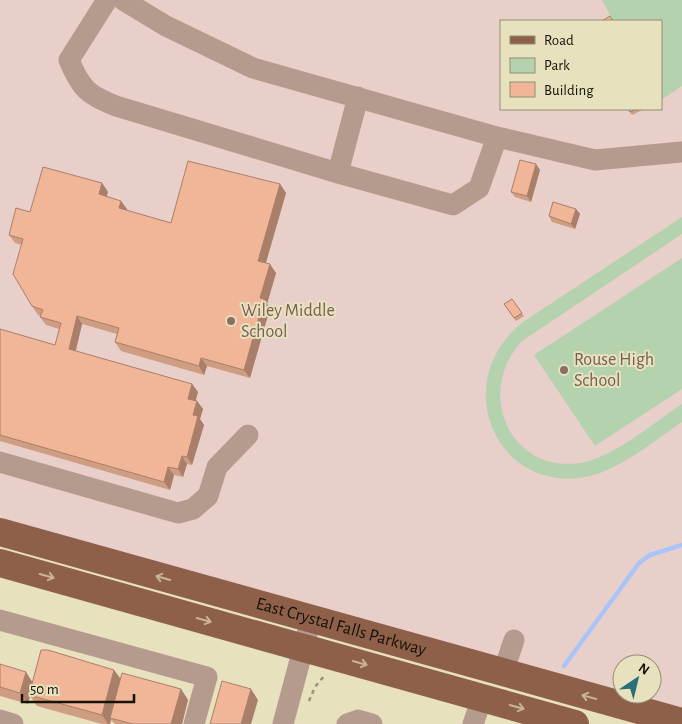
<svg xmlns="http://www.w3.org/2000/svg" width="682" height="724" viewBox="0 0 682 724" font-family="'Alegreya Sans',sans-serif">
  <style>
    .education { fill: #e9cfc9; fill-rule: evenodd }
    .green { fill: #b5d2af }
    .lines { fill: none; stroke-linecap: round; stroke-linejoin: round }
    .stream { stroke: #a9c4f9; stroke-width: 4.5 }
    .path { stroke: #9a957a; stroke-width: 2.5; stroke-dasharray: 4 4; stroke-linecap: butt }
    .minor { stroke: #b59a8e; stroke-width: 21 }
    .major { stroke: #8e604a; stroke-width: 28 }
    .wall { fill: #cf9d82 }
    .shaded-wall { fill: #a97f6a }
    .building { fill: #f1b697; stroke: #a97f6a }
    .oneway { stroke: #c8b495 }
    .education-dot { fill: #8d6e63; stroke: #e7e1be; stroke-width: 2 }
    .labels { text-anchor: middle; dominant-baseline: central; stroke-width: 4; stroke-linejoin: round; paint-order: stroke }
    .education-label { font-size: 18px; fill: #785e54; stroke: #e7e1be; text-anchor: start }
    .street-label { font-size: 18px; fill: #151206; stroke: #e7e1be }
  </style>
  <rect width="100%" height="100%" fill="#e7e1be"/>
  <path class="education" d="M0,0H682V709L627,694H652V664H622V693L0,525ZM501,21H661V109H501Z"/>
  <path class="green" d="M602,0H682V86L661,100V21H613Z
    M682,217V234L522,341C475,392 509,473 580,463C611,459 655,422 682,404V422C652,442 617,473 580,478C491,488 451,378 523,322Z
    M682,258V389L595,446L534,355Z"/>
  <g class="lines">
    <path class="stream" d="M564,666L639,563L650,555L682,545"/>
    <path class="path" d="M309,701L315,687L324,676"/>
    <path class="minor" d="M107,0L69,60C81,89 88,95 116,106L338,173L453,205L479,188L497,137
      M123,0L166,26L253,68L497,137L595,160L682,152
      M338,173L358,97
      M0,462L178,513L193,509L208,496L217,467L248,435
      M0,620L207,677L194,724
      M503,673L514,640
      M0,720L13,724
      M283,724L311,619
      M347,724L358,720L372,724
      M473,724L482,698"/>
    <g class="major">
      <path id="s1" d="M0,532L682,722"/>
      <path d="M0,563L575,724"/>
    </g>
  </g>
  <path class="wall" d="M628,109H644L632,115Z
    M540,170L531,202L515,197L511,192Z
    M102,183L108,192L106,196L127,209L126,211L171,223L280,184L286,193L266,263L276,273L267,304L270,308L250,378L207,366L204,375L121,351L115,342L117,334L82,324L76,351L192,384L198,392L195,401H197L203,409L200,419L204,425L192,465L187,464L183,477L174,475L170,490L0,441V329L55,345L59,329L46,325L40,317L41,316L38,315L32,306L22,245L15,243L9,235L30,212Z
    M576,209L580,214L575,229L552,222L549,216Z
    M512,299L524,316L516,321L504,304Z
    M0,664L33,682L114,670L121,679L181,689L188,700L182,724H115L111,720L110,724H102L37,706L30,696L28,704L0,696Z"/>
  <path class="shaded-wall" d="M536,164L540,170L531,202L527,196Z
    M102,183L108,192L105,202L99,194Z
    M280,184L286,193L264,269L258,261Z
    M121,201L127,209L125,217L119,208Z
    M576,209L580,214L575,229L571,224Z
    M270,264L276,273L267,304L270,308L250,378L244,370L260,298Z
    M77,316L82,324L74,357L69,349Z
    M201,358L207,366L204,375L199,366Z
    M192,384L198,392L194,407L188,399Z
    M197,401L203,409L200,419L204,425L192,465L187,457L193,415Z
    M182,456L187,464L183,477L178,469Z
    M168,467L174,475L170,490L164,482Z
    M114,670L122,681L110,718L111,720L110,724H108L102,715Z
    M26,672L33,683L28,704L20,693Z
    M181,689L188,700L182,724H171Z
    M251,689L258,700L251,724H241Z"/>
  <path class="building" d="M610,16L613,21H602Z
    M628,109H637L630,112Z
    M520,160L536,164L527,196L511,192Z
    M188,161L280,184L258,261L270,264L260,298L264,299L244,370L201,358L199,366L115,342L119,328L77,316L69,349L192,384L188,399L197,401L193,415L198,416L187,457L182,456L178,469L168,467L164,482L0,435V329L55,345L61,323L40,317L43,310L32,306L13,274L23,239L9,235L16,208L30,212L43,167L102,183L99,194L121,201L119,208L171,223Z
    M553,202L576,209L571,224L549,216Z
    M512,299L522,313L514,318L504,304Z
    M41,650H48L114,670L102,715L29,695Z
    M0,664L26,672L20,693L0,687Z
    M122,673L181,689L171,724H133L110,718Z
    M222,681L251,689L241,724H210Z"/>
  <defs><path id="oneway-shaft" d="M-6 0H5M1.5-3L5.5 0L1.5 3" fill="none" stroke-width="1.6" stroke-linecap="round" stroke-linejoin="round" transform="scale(1.25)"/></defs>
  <g class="oneway">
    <use href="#oneway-shaft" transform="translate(47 576) rotate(16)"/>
    <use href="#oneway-shaft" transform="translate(163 578) rotate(-164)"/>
    <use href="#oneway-shaft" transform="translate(204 620) rotate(16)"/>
    <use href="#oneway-shaft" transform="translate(360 663) rotate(16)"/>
    <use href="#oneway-shaft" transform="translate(589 697) rotate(-165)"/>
    <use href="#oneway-shaft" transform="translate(517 707) rotate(16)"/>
  </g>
  <g class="education-dot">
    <circle cx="231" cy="321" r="5"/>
    <circle cx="564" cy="370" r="5"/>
  </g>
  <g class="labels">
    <g class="education-label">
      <text x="241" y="311">Wiley Middle<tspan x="241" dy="21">School</tspan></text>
      <text x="574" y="360">Rouse High<tspan x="574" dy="21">School</tspan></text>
    </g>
    <g class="street-label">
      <text stroke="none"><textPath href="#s1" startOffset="354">East Crystal Falls Parkway</textPath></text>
    </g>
  </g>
  <rect x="500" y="20" width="162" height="90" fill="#e7e1be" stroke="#938e74"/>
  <rect x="510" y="36" width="25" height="8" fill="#8e604a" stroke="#938e74"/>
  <text x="544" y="45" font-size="15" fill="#151206">Road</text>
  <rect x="510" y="58" width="25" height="15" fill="#b5d2af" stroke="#938e74"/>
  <text x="544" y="70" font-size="15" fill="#151206">Park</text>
  <rect x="510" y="82" width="25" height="15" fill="#f1b697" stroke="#938e74"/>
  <text x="544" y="95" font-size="15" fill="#151206">Building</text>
  <g transform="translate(637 679) rotate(35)"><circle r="24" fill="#e7e1be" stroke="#938e74"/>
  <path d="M0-4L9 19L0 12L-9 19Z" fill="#28717b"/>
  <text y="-8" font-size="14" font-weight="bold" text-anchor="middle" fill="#151206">N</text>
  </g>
  <path d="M22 694v8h112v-8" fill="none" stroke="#151206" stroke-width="2.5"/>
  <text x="30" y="694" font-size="15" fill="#151206" stroke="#e7e1be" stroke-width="4" paint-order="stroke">50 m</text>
</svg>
